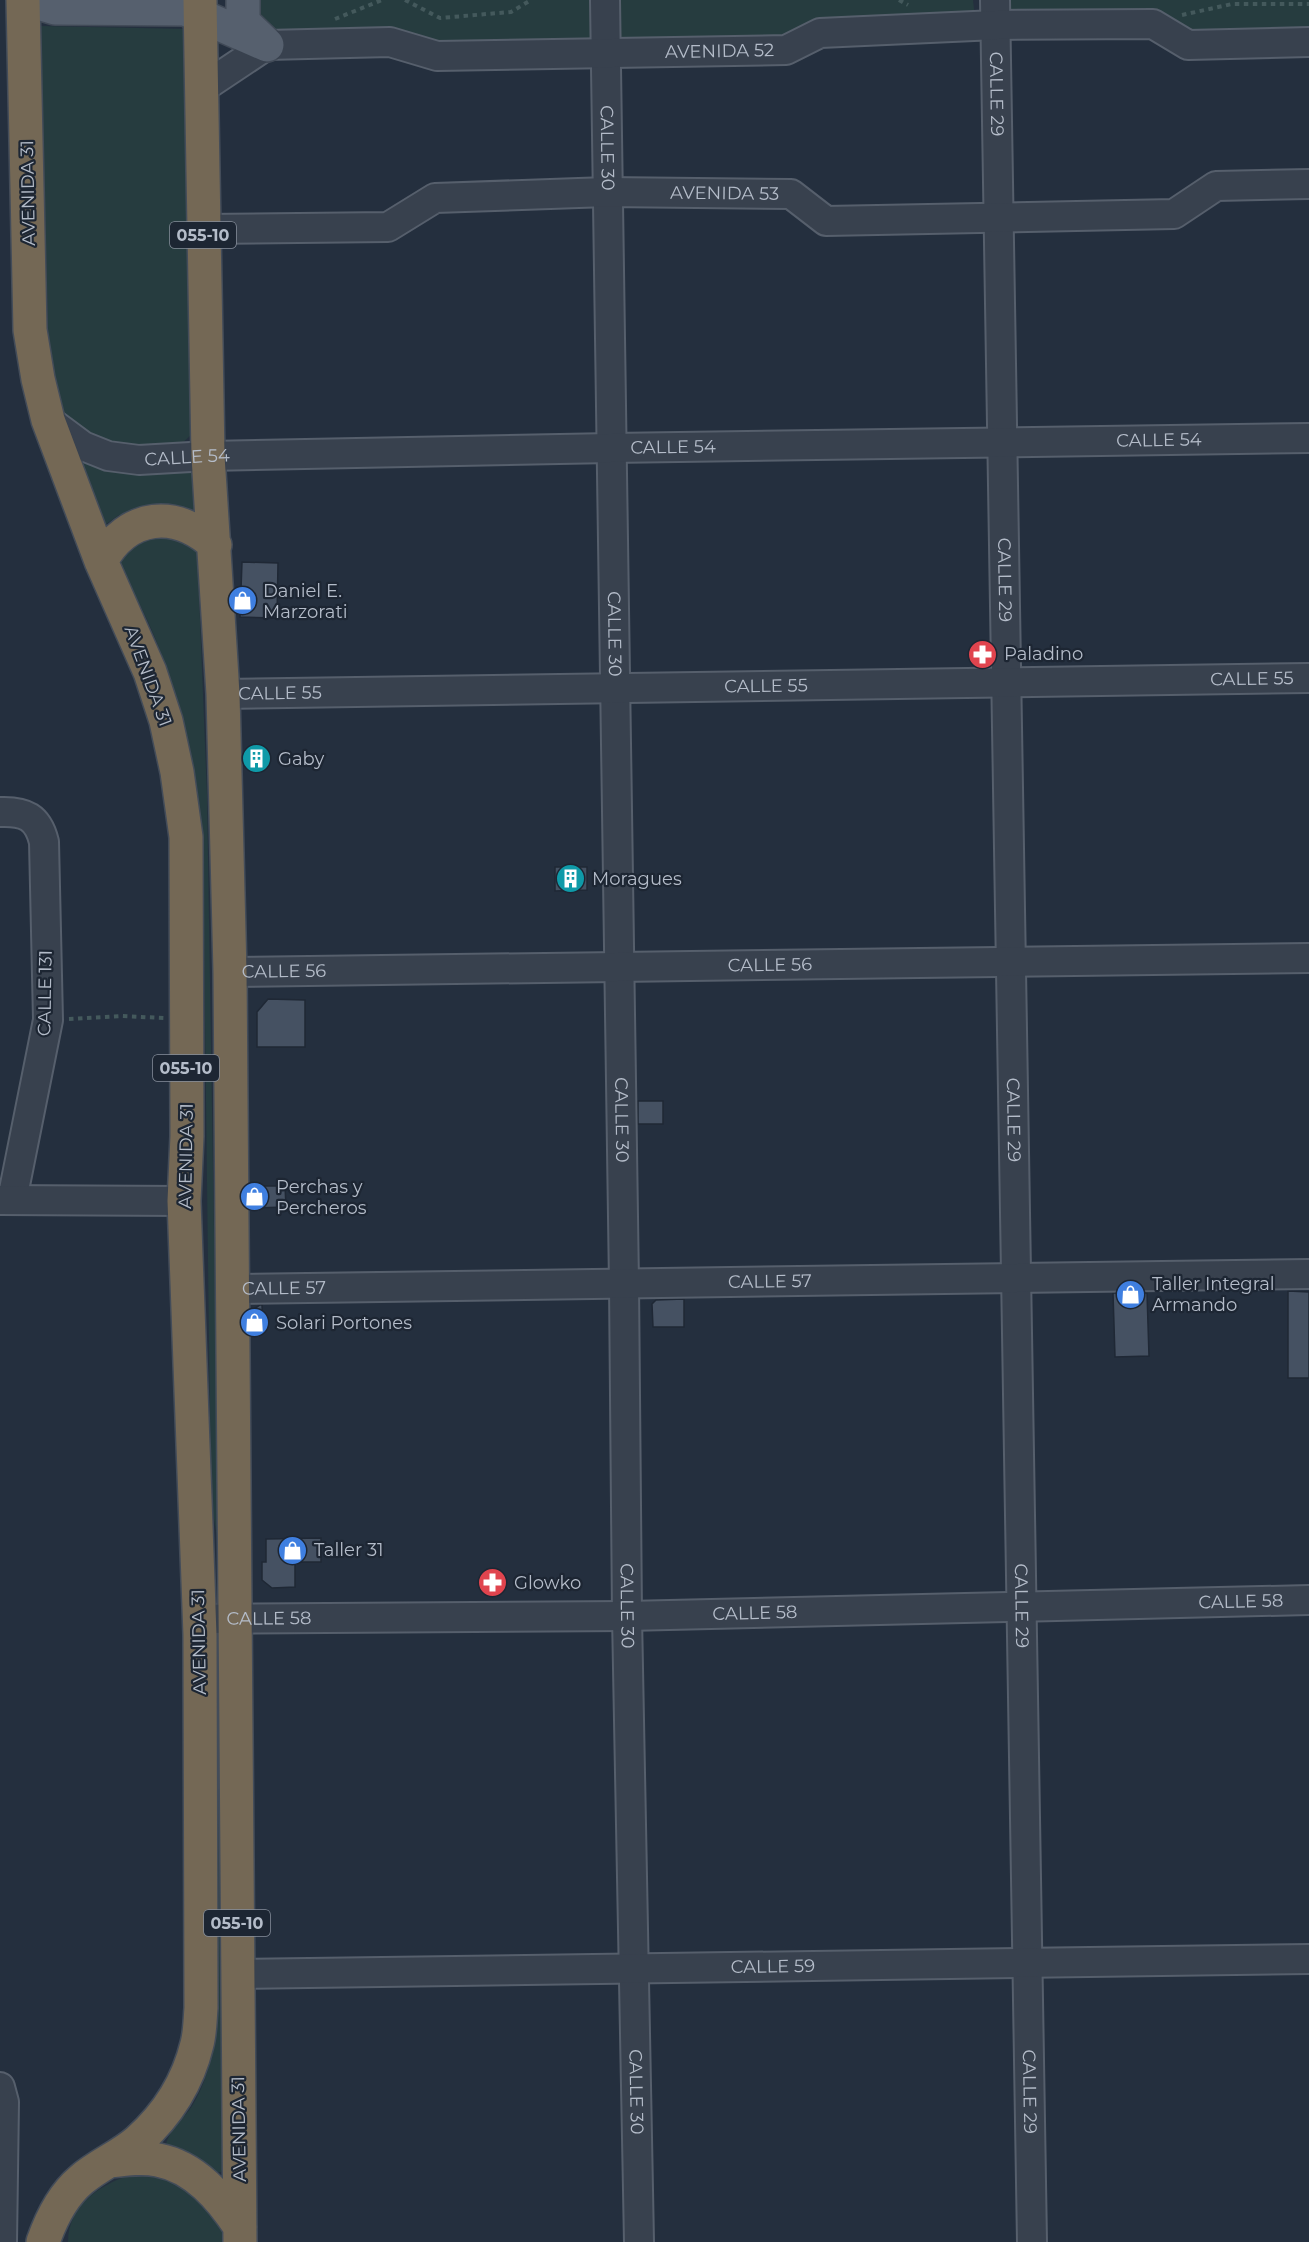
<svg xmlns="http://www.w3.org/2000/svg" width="1309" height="2242" viewBox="0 0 1309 2242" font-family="Montserrat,sans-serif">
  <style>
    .grass { fill: #263c3f }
    .building { fill: #455162; stroke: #1f2835; stroke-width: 1.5 }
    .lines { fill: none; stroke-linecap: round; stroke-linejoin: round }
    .minor-casing { stroke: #565f6c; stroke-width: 32 }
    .major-casing { stroke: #414a57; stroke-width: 36 }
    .highway-casing { stroke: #434c59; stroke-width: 36 }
    .path { stroke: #44595c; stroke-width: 4; stroke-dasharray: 4.5 4.5; stroke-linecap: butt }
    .minor { stroke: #38414e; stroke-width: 28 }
    .major { stroke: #56606e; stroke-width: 33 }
    .highway { stroke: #746855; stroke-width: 33 }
    .labels { text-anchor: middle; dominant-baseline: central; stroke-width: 4.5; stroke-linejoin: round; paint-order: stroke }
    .shield { fill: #1d2633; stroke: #878f9c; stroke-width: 1.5 }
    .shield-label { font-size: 16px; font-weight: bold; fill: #b4bcc9 }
    .street-label { font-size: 18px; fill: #b4bcc9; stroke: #1d2633 }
    .poi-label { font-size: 18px; fill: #b4bcc9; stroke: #1d2633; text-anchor: start }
  </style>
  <rect width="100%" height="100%" fill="#242f3e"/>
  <path class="grass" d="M254,0H594L597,44L432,48L261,34Z
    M615,0H973L975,18L780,42L618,43Z
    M1001,0H1309V32H1181L1002,16Z
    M40,26L189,29L202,425L179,446L110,443L67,425L49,364Z
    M81,463L198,471L199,520L185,512L119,515L102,527Z
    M181,533L197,544L207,794L219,1547L211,1503L203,860C197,788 184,716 159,648C147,616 130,586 115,556L136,537Z
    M214,1621L221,1623L226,2165L221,2172H213L166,2145C169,2129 183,2120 192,2106C205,2085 211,2061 216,2038Z
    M137,2173L163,2175L182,2182L221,2226L225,2242H68C68,2203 104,2182 137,2173Z"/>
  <path class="building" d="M242,562L278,563L277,618L240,617Z
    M555,867H587V890L555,891Z
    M268,999L305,1000V1047H257V1012Z
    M638,1101H663V1124H638Z
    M253,1186H285L286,1207L253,1208Z
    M1288,1291L1309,1292V1378H1288Z
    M1113,1293H1147L1149,1356L1115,1357Z
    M684,1299V1327H653L652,1304L656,1300Z
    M260,1305H262L263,1333H252L251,1311Z
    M321,1538V1562H295V1587L272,1588L262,1580V1562H266V1539Z"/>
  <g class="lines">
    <defs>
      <g id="minor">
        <path id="s1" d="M605,0L624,1284L627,1616L639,2242"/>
        <path id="s2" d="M995,0L1032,2242"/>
        <path id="s3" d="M201,89L267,45L390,42L437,56L786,50L820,33L996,25L1153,24L1188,45L1309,42"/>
        <path id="s4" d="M203,229L388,227L435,198L607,192L791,194L826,221L1174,214L1216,186L1309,184"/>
        <path id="s5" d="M48,420L83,446L108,456L139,460L208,456L611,448L1309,438"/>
        <path id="s6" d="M223,694L1309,678"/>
        <path d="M0,812C25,811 38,817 44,842L48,1020L12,1200"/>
        <path id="s7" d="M230,972L1309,958"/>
        <path d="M0,1200L184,1201"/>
        <path id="s8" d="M232,1289L1309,1274"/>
        <path id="s9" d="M200,1619L627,1616L1309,1600"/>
        <path id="s10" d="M237,1974L1309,1959"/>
        <path d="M0,2087L4,2102L2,2242"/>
      </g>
      <path id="major" d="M28,0L55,8L185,9L267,45
        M243,0V22L266,44"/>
      <path id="highway" d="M23,0L30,330L38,379L48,420L101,561L150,672L166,721L177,772L186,837L187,1136L184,1201L200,1635L201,2008C200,2020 200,2033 197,2044C188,2082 167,2115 138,2141C121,2156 98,2165 81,2180C62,2196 51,2219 43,2242
        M200,0L208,456L223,694L230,972L240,2242
        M101,561C128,513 176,509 215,545
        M111,2161C127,2159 143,2157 158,2160C195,2167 221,2198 240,2227"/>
    </defs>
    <use href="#minor" class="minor-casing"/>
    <use href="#major" class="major-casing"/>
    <use href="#highway" class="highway-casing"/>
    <path class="path" d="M405,0L440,18L511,12L531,0
      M899,0L908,5
      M1182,15L1232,4H1309
      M335,19L382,0
      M69,1019L121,1016L164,1018"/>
    <use href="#minor" class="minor"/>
    <use href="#major" class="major"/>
    <use href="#highway" class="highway"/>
  </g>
  <defs>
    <symbol id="shop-disc" viewBox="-11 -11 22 22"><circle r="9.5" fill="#3f7fe0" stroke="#1d2633"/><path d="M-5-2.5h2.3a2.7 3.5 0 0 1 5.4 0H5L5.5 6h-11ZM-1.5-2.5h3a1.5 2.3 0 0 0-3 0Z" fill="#fff"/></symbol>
    <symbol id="pharmacy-disc" viewBox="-11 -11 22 22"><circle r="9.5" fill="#e0444e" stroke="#1d2633"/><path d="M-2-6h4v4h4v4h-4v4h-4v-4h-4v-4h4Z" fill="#fff"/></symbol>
    <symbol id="building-disc" viewBox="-11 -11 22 22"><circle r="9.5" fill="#0f9aa8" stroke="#1d2633"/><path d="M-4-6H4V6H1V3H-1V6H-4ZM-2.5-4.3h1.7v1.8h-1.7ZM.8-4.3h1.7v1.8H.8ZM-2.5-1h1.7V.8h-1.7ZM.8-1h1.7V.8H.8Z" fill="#fff"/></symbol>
  </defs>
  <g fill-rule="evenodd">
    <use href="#shop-disc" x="226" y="584" width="33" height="33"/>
    <use href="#pharmacy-disc" x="966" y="638" width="33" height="33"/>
    <use href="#building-disc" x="240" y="742" width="33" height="33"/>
    <use href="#building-disc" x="554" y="862" width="33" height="33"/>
    <use href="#shop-disc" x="238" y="1180" width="33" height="33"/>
    <use href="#shop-disc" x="1114" y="1278" width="33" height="33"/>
    <use href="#shop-disc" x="238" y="1306" width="33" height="33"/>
    <use href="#shop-disc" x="276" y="1534" width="33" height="33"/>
    <use href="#pharmacy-disc" x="476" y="1566" width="33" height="33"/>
  </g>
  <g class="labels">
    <g class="shield">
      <rect x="170" y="222" width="66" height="26" rx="4.5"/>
      <rect x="153" y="1055" width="66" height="26" rx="4.5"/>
      <rect x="204" y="1910" width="66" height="26" rx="4.5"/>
    </g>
    <g class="shield-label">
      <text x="203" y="235">055-10</text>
      <text x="186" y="1068">055-10</text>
      <text x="237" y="1923">055-10</text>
    </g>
    <g class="street-label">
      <text stroke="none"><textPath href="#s3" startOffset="534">AVENIDA 52</textPath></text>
      <text stroke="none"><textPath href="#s2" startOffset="94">CALLE 29</textPath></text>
      <text stroke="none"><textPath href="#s1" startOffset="148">CALLE 30</textPath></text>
      <text transform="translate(28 193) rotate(-91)">AVENIDA 31</text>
      <text stroke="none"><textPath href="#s4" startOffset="530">AVENIDA 53</textPath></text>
      <text stroke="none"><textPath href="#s5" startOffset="1122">CALLE 54</textPath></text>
      <text stroke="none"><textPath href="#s5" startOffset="636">CALLE 54</textPath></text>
      <text stroke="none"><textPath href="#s5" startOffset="150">CALLE 54</textPath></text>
      <text stroke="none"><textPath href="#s2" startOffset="580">CALLE 29</textPath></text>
      <text stroke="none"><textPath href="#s1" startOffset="634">CALLE 30</textPath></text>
      <text transform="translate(148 676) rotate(70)">AVENIDA 31</text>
      <text stroke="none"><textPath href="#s6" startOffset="1029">CALLE 55</textPath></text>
      <text stroke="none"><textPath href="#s6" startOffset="543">CALLE 55</textPath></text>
      <text stroke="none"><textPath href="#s6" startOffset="57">CALLE 55</textPath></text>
      <text stroke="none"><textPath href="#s7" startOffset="540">CALLE 56</textPath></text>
      <text stroke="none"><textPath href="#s7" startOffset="54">CALLE 56</textPath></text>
      <text transform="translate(45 993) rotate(-89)">CALLE 131</text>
      <text stroke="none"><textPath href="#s1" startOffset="1120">CALLE 30</textPath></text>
      <text stroke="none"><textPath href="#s2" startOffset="1120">CALLE 29</textPath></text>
      <text transform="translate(186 1156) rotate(-89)">AVENIDA 31</text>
      <text stroke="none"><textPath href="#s8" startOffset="538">CALLE 57</textPath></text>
      <text stroke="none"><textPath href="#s8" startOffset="52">CALLE 57</textPath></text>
      <text stroke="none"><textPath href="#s9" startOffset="1041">CALLE 58</textPath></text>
      <text stroke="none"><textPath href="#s1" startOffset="1606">CALLE 30</textPath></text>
      <text stroke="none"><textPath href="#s2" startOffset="1606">CALLE 29</textPath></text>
      <text stroke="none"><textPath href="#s9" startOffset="555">CALLE 58</textPath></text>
      <text stroke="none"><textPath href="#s9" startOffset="69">CALLE 58</textPath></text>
      <text transform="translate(199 1642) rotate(-91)">AVENIDA 31</text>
      <text stroke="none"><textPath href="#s10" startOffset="536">CALLE 59</textPath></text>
      <text stroke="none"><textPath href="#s1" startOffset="2092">CALLE 30</textPath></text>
      <text stroke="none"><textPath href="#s2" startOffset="2092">CALLE 29</textPath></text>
      <text transform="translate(239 2129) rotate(-91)">AVENIDA 31</text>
    </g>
    <g class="poi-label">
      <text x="263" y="591">Daniel E.<tspan x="263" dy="21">Marzorati</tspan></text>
      <text x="1004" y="654">Paladino</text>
      <text x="278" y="759">Gaby</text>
      <text x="592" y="879">Moragues</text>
      <text x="276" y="1187">Perchas y<tspan x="276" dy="21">Percheros</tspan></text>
      <text x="1152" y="1284">Taller Integral<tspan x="1152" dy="21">Armando</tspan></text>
      <text x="276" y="1323">Solari Portones</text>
      <text x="314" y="1550">Taller 31</text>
      <text x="514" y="1583">Glowko</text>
    </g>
  </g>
</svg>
